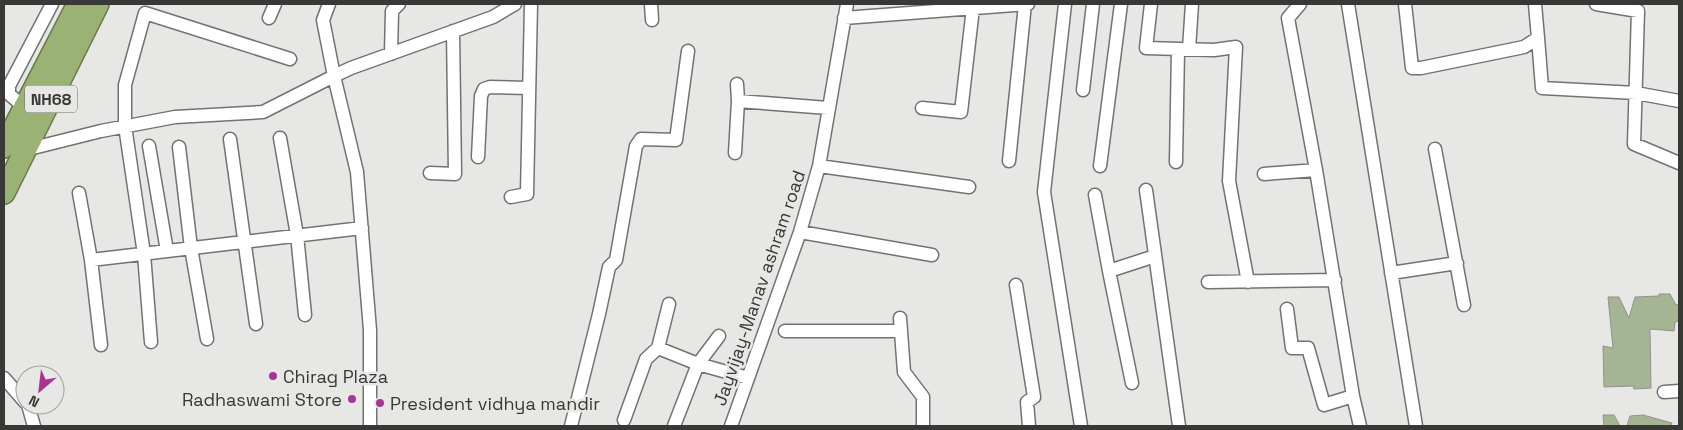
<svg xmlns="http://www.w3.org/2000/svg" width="1683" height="430" viewBox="0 0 1683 430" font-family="'Space Grotesk',sans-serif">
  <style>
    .building { fill: #a5b492; stroke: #91928f }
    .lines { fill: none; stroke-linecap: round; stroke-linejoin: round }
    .minor-casing { stroke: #727370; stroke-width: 15 }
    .trunk-casing { stroke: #677a49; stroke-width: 24 }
    .minor { stroke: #fff; stroke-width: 12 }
    .trunk { stroke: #9ab274; stroke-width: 21 }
    .poi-dot { fill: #a73691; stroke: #e7e8e5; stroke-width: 2 }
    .labels { text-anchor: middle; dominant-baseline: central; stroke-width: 5; stroke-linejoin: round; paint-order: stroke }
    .shield { fill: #e7e8e5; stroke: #6c6d6b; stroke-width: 1 }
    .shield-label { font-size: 16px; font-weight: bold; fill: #383837 }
    .street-label { font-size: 18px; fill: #383837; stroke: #e7e8e5 }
    .poi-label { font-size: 18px; fill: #383837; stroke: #e7e8e5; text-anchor: start }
  </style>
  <rect width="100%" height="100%" fill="#e7e8e5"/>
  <path class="building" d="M1659,294H1670L1676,305L1679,304V321L1675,322L1674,331L1650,329L1651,388L1634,389L1633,386L1604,387L1603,346L1613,348L1608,297H1619L1629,318L1635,297L1659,296Z
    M1603,415H1614L1620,426H1604Z
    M1643,415L1672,423L1671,426H1627L1630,416Z"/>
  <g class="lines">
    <defs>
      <path id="minor" d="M651,4L652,20
        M1065,4L1044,192L1081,426
        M1151,4L1146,48L1214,50L1236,47L1229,181L1248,282
        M1348,4L1416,426
        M1405,4L1412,68H1421L1524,47L1538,38L1535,4
        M1596,4L1638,11L1634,144L1679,163
        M269,18L275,4
        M844,18L1028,4
        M1538,38L1542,88L1636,93L1679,101
        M1189,49L1192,4
        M391,54L392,11L399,4
        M737,84L738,101
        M1083,90L1093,4
        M24,107L9,94V86L52,4
        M922,108L961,112L973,8
        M280,138L297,235L305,315
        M230,139L256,324
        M149,146L167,251
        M179,147L191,248L207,339
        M1435,149L1464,305
        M25,150L101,131L175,117L263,112L334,76L323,20L329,4
        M735,153L738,101L828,108
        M478,157L481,96L484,89L490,87L529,88
        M1009,161L1025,4
        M1176,162L1178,49
        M819,166L969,187
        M1100,166L1121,4
        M1316,170L1353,396
        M430,173L455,174L453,31
        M1264,174L1316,170L1288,18L1300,4
        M1146,190L1179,426
        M79,193L91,260L362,228
        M1095,195L1109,271
        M511,197L527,194L531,4
        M800,232L932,255
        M91,260L101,345
        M1391,273L1457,263
        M1208,282L1335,280
        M1016,285L1034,397L1027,402L1029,426
        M1287,309L1292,348H1308L1324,405L1353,396L1360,426
        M900,318L904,372L923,397V426
        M785,331H900
        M719,336L698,364L748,378
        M151,342L144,254L125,126V85L145,13L290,59
        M658,348L698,364L674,426
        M4,378L25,402
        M1132,383L1109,271L1155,256
        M1664,392L1679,391
        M28,405L34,426
        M624,420L646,359L658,348L669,304
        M370,426V330L357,172L334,76L351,68L493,17L515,4
        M571,426L599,314L609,267L616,260L636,146L641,139L676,140L688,51
        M731,426L800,232L819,166L847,4"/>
      <path id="trunk" d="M4,147L78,4
        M4,193L98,4"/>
    </defs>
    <use href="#minor" class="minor-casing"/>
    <use href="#trunk" class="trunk-casing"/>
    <use href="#minor" class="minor"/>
    <use href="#trunk" class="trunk"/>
  </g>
  <g class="poi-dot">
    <circle cx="273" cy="376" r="5"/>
    <circle cx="352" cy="399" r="5"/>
    <circle cx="380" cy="403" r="5"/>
  </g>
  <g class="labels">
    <rect class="shield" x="25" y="85.5" width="52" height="27" rx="4"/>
    <g class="shield-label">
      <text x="51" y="99">NH68</text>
    </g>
    <g class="street-label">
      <text transform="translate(759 288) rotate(-71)">Jayvijay-Manav ashram road</text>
    </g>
    <g class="poi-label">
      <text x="283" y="376">Chirag Plaza</text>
      <text x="342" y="399" text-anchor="end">Radhaswami Store</text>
      <text x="390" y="403">President vidhya mandir</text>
    </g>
  </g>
  <rect width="1683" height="430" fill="none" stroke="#383837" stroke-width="10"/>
  <g transform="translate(40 390) rotate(208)"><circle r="24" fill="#e7e8e5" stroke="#a1a29f"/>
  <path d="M0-4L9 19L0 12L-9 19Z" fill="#a73691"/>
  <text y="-8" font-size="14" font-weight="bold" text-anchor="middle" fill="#383837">N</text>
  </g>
</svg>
